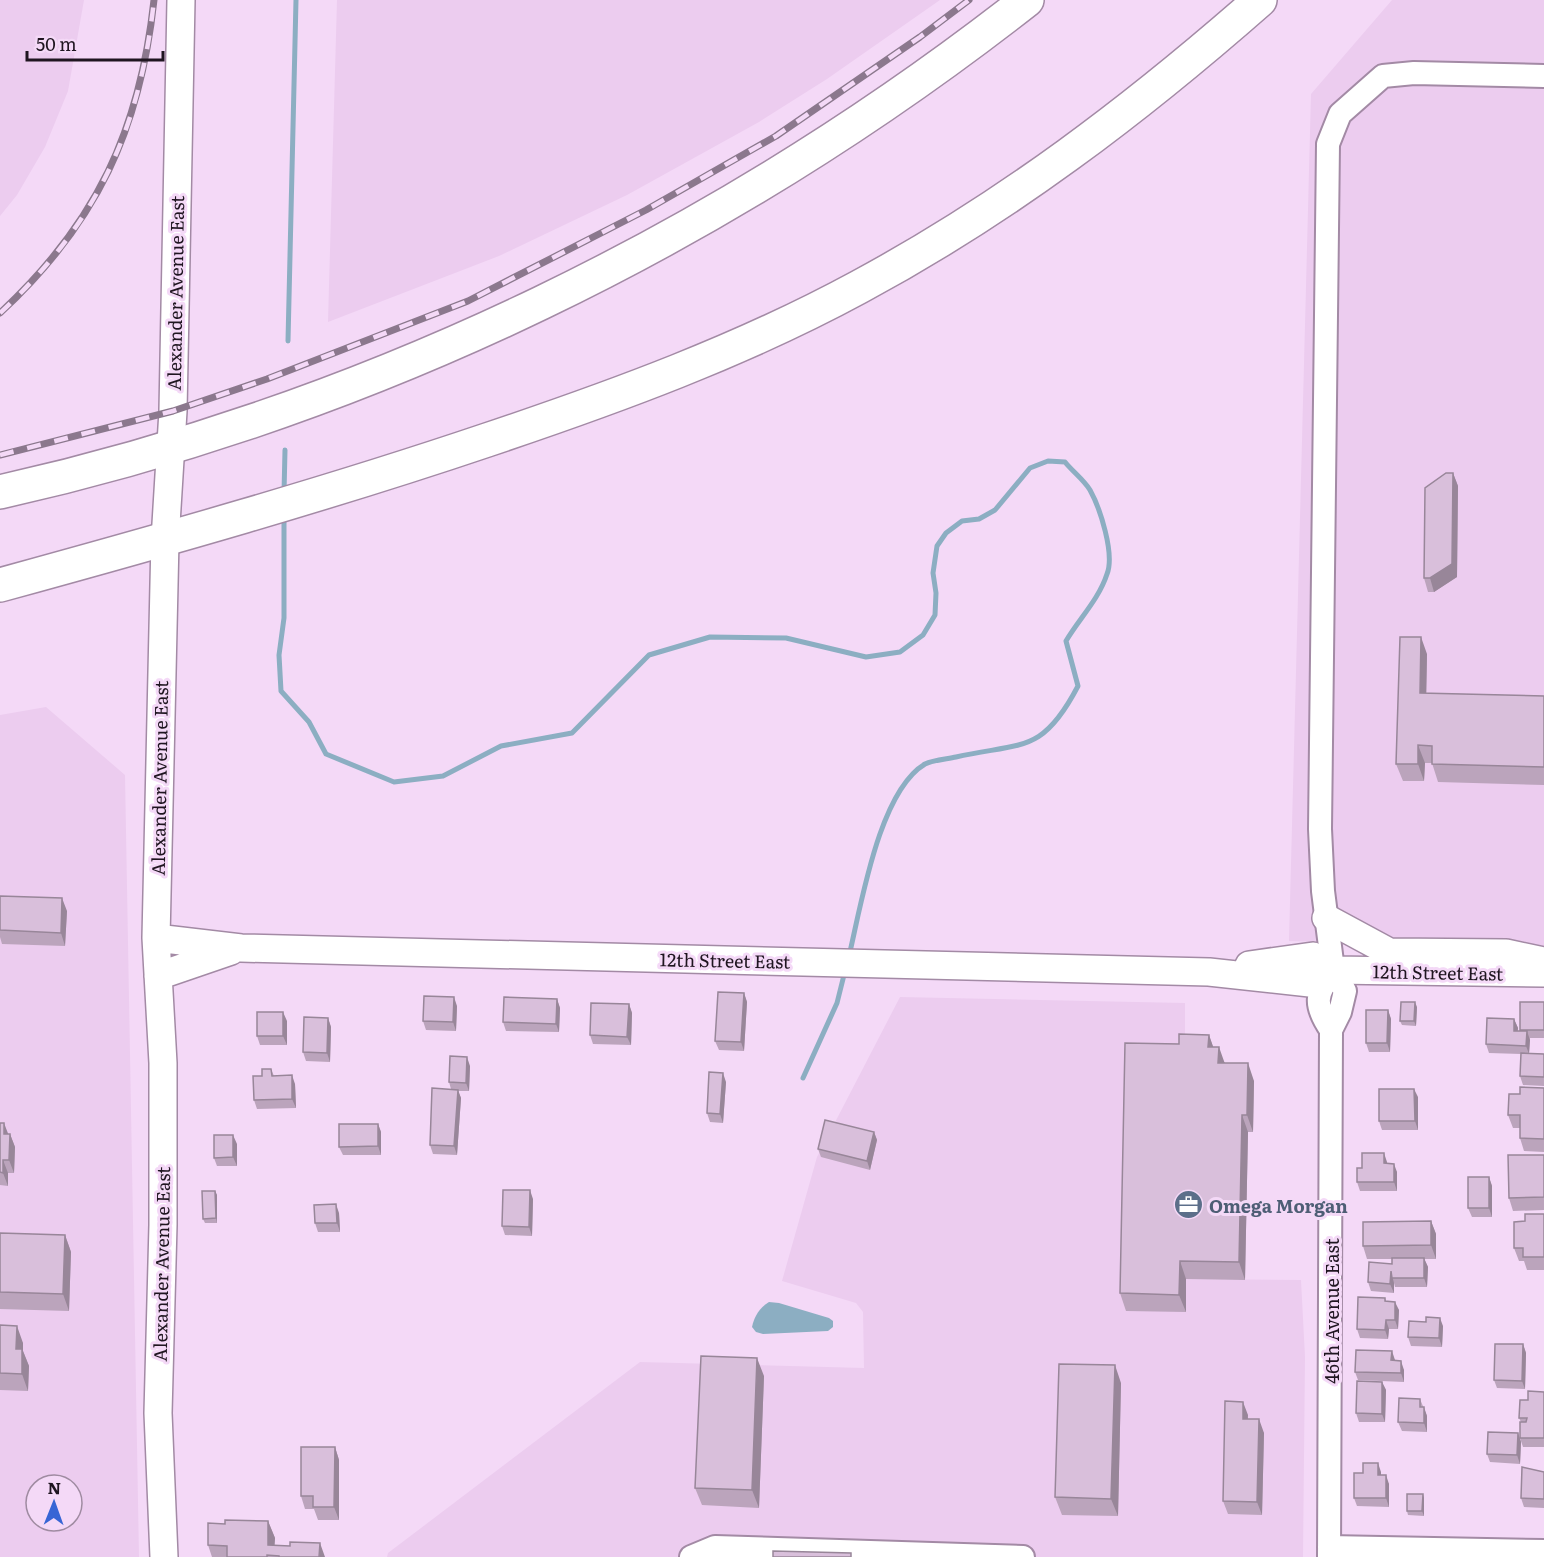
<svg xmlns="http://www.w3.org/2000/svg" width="1544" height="1557" viewBox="0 0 1544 1557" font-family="Literata,serif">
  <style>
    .built { fill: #ecccef; fill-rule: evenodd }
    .water { fill: #8caec2 }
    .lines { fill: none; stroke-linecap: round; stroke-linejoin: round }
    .stream { stroke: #8caec2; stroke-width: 5 }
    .minor-casing { stroke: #a38aa5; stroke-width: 26 }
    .tertiary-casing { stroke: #a38aa5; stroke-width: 30 }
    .trunk-casing { stroke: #a38aa5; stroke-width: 36 }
    .minor { stroke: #fff; stroke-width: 22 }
    .tertiary { stroke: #fff; stroke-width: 27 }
    .trunk { stroke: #fff; stroke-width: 33 }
    .rail-casing { stroke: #8b788d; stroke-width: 7 }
    .rail { stroke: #f4d9f7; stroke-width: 4.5; stroke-dasharray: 14; stroke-linecap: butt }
    .wall { fill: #bba4bc }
    .shaded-wall { fill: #988699 }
    .building { fill: #d9bfdb; stroke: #988699; stroke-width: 1.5 }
    .labels { text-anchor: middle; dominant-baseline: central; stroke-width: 6; stroke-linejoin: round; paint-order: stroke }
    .street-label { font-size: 18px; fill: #1f1520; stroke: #f4d9f7 }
    .service-label { font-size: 18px; font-weight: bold; fill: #4e5e75; stroke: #f4d9f7; text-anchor: start }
  </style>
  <rect width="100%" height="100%" fill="#f4d9f7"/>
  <path class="built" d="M0,0H84L68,91L45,147L17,195L0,216Z
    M337,0H940L827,79L759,122L627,195L499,256L328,322Z
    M1392,0H1544V949L1289,941L1311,94Z
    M46,707L125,775L139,1557H0V715ZM36,1485H72V1521H36Z
    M900,997L1185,1003V1312L1186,1279L1301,1280L1305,1357L1303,1557H387L388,1553L640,1362L864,1368L863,1312L856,1303L782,1281L817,1157Z"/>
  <path class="water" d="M769,1302L779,1303L829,1318L833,1321V1327L828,1331L763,1334L756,1332L752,1327C754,1317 760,1307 769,1302Z"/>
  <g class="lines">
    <path class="stream" d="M288,341L296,0
      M284,493L285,450
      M284,515V618L279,655L281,691L309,722L326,754L394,782L443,776L501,746L572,733L649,655L710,637L786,638L866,657L900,652L923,635L935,615L936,593L933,573L937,546L946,533L962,521L979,519L995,510L1030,468L1048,461L1065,462C1072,471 1084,480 1090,490C1100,508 1115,554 1107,574C1099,599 1079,619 1066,641L1078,686C1042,755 1022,742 956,757C947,759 933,760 925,764C879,791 861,906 849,956
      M803,1078L837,1003L845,971"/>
    <defs>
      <path id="minor" d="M1331,1030C1313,1004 1316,994 1333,970
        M1329,1547L1544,1551
        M691,1557L715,1547L1023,1557
        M1329,1557L1331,1030L1340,1012L1345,991L1333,970L1323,891L1320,829L1328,144L1340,114L1383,76L1414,73L1544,76"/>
      <path id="tertiary" d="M1326,918L1389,952L1506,953L1544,961
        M156,938L241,948L1209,972L1310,983L1333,970
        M1249,965L1313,956L1333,970L1544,973
        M158,976L231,951
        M164,1557L158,1413L163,1225V1063L156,938L165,540L173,411L181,0"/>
      <path id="trunk" d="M0,492C374,408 726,236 1027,0
        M0,585C164,540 327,494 487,440C615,397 741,351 859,287C1006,208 1136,109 1260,0"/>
    </defs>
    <use href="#minor" class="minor-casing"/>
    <use href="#tertiary" class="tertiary-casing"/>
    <use href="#trunk" class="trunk-casing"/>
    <use href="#minor" class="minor"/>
    <use href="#tertiary" class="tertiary"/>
    <use href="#trunk" class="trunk"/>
    <defs>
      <path id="rail" d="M0,313C97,223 140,130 154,0
        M0,455L173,411L267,379L468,301L646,210L776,136L920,37L969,0"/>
    </defs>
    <use href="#rail" class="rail-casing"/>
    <use href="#rail" class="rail"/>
  </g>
  <path class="wall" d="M1453,473L1458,486L1457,577L1434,592H1428L1424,578Z
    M1427,654L1426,693L1544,696V785L1438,782L1432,763H1425L1424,781H1403L1396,764Z
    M0,896L67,911L65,946L2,944L0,937Z
    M744,993L747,1002L744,1051L719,1050L715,1041Z
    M557,999L560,1008L559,1032L506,1031L503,1022Z
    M1544,1002V1038H1530L1529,1053L1544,1054V1086L1523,1085L1520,1076L1521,1054L1489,1053L1486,1044L1514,1019L1518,1028L1517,1031H1521L1520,1030Z
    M629,1004L632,1013L631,1045L593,1044L590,1035Z
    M457,1006L456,1031L426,1030L423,1021Z
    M1417,1007L1416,1026L1402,1025L1400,1021Z
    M1388,1010L1391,1019L1390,1052H1369L1366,1043Z
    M328,1018L331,1027L330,1062L306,1061L303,1052Z
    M287,1021V1045H260L257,1036Z
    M1209,1035L1213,1047L1225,1063L1254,1081L1253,1132H1248L1245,1280L1186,1279V1312L1126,1311L1120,1293L1179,1044Z
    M470,1066L469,1091H458L461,1098L457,1155L433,1154L430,1145L451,1089L449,1082Z
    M271,1069L274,1076L295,1084L296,1108L257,1109L254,1100L262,1076Z
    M726,1082L723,1123L710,1122L707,1113Z
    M1544,1088V1152L1524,1151L1520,1138V1128H1513L1508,1115L1520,1094Z
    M1418,1097V1130H1382L1379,1121Z
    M0,1123L8,1134H10L15,1147L14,1173H8V1186L0,1185Z
    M378,1124L381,1132V1155H343L339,1147Z
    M874,1132L877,1140L870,1170L821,1157L818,1149Z
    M237,1144V1166H217L214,1158Z
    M1544,1155V1210L1513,1211L1509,1198Z
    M1387,1162V1163L1397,1172V1191H1360L1357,1182L1362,1168Z
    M1489,1177L1492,1186V1217H1472L1468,1208Z
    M215,1191L217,1195V1223H205L203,1219Z
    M533,1199L532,1236L505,1235L502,1226Z
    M339,1213L340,1232H318L315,1223Z
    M1544,1214V1270H1527L1524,1261H1519L1514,1248L1525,1221Z
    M1431,1221L1436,1234V1259H1424L1428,1267L1427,1287H1395L1394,1283V1293L1371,1291L1368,1282L1392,1264V1259H1367L1363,1246Z
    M0,1233L65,1235L71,1252L69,1311L0,1309Z
    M1385,1298L1386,1301L1399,1310L1398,1329H1389L1388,1339L1360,1338L1357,1329Z
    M0,1325L23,1343V1351L29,1366L28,1391L0,1390Z
    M1443,1326L1442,1347L1411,1346L1408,1337Z
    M1523,1344L1526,1353L1525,1389L1497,1388L1494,1380Z
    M1395,1361L1404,1370V1382L1358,1380L1355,1372Z
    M764,1376L759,1508L702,1505L695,1488Z
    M1382,1382L1386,1390L1385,1422H1359L1356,1413Z
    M1121,1383L1118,1516L1062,1515L1055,1497Z
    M1544,1392V1447H1523L1520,1438L1521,1422L1519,1418L1528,1400Z
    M1420,1399L1427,1416V1432L1402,1431L1398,1422Z
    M1248,1415V1419L1264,1433L1262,1515L1228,1514L1223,1501Z
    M1518,1433L1521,1442L1520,1464L1490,1462L1487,1454Z
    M335,1447L339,1460V1520H318L314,1509H305L301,1496Z
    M1381,1472V1475L1389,1484V1507L1357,1506L1354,1498Z
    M1544,1472V1508L1524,1507L1521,1498Z
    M1423,1494L1424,1498V1516L1408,1515L1407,1511Z
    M268,1521L275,1538L274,1546L325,1557H212L208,1545L225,1524Z"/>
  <path class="shaded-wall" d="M1453,473L1458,486L1457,577L1434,592L1430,578Z
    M1421,637L1427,654L1426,710L1420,693Z
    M1418,745L1425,763L1424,781L1418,764Z
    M62,898L67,911L65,946L61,933Z
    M744,993L747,1002L744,1051L741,1042Z
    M454,997L457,1006L456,1031L453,1022Z
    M557,999L560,1008L559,1032L556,1024Z
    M1415,1002L1417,1007L1416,1026L1414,1021Z
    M629,1004L632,1013L631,1045L627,1037Z
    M1388,1010L1391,1019L1390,1052L1387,1043Z
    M283,1012L287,1021V1045L283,1036Z
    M328,1018L331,1027L330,1062L327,1053Z
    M1514,1019L1518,1028L1517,1040L1514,1031Z
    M1527,1031L1530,1040L1529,1054L1526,1046Z
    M1209,1035L1215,1052L1208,1047Z
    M1219,1047L1225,1064L1218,1063Z
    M467,1057L470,1066L469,1091L466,1083Z
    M1248,1063L1254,1081L1253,1132L1247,1115Z
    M723,1073L726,1082L723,1123L720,1114Z
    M292,1075L295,1084L296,1108L292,1099Z
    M1414,1089L1418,1097V1130L1415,1121Z
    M458,1090L461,1098L457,1155L454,1146Z
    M1242,1115L1248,1132L1245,1280L1239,1262Z
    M4,1123L9,1136L4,1134Z
    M378,1124L381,1132V1155L378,1146Z
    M874,1132L877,1140L870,1170L867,1161Z
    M10,1134L15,1147L14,1173L9,1160Z
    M233,1135L237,1144V1166L233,1157Z
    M1384,1153L1387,1162V1172L1384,1163Z
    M3,1160L8,1173V1186L3,1173Z
    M1394,1164L1397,1172V1191L1394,1182Z
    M1489,1177L1492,1186V1217L1489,1208Z
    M530,1190L533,1199L532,1236L529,1227Z
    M215,1191L217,1195V1223L216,1218Z
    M336,1204L339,1213L340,1232L337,1223Z
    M1431,1221L1436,1234V1259L1431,1245Z
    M65,1235L71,1252L69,1311L63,1294Z
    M1424,1258L1428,1267L1427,1287L1424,1278Z
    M1180,1261L1186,1279V1312L1179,1295Z
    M1391,1271L1394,1283V1293L1390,1284Z
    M1395,1302L1399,1310L1398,1329L1395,1320Z
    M1440,1318L1443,1326L1442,1347L1439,1338Z
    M1386,1320L1389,1329L1388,1339L1385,1330Z
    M17,1326L23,1343V1351L29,1366L28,1391L22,1374L16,1349Z
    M1523,1344L1526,1353L1525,1389L1522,1381Z
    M1392,1351L1395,1360L1394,1369L1391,1360Z
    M757,1358L764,1376L759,1508L752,1490Z
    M1401,1361L1404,1370V1382L1401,1373Z
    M1115,1365L1121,1383L1118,1516L1111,1499Z
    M1382,1382L1386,1390L1385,1422L1382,1414Z
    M1243,1402L1248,1415L1247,1432L1243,1419Z
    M1424,1407L1427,1416V1432L1424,1423Z
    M1259,1419L1264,1433L1262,1515L1257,1502Z
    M1518,1433L1521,1442L1520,1464L1517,1455Z
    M335,1447L339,1460V1520L334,1507Z
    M1378,1463L1381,1472V1484L1378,1475Z
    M1386,1475L1389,1484V1507L1386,1498Z
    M1423,1494L1424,1498V1516L1422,1511Z
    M268,1521L275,1538L274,1556L268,1545Z
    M320,1543L325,1557H319Z"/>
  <path class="building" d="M1446,473H1453L1452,564L1430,578H1424L1425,488Z
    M1400,637H1421L1420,693L1544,696V767L1432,764V746L1418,745V764H1396Z
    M0,896L62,898L61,933L0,930Z
    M718,992L744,993L741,1042L715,1041Z
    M424,996L454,997L453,1022L423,1021Z
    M504,997L557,999L556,1024L503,1022Z
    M1401,1002H1415L1414,1021H1400Z
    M1520,1002H1544V1030H1520Z
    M591,1003L629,1004L627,1037L590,1035Z
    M1366,1010H1388L1387,1043H1366Z
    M257,1012H283V1036H257Z
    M304,1017L328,1018L327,1053L303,1052Z
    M1487,1018L1514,1019V1031H1527L1526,1046L1486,1044Z
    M1179,1034L1209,1035L1208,1047H1219L1218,1063H1248L1247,1115H1242L1239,1262L1180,1261L1179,1295L1120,1293L1125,1043L1179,1044Z
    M1521,1053L1544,1054V1077L1520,1076Z
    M450,1056L467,1057L466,1083L449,1082Z
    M262,1069H271L272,1076L292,1075V1099L254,1100L253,1076H262Z
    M709,1072L723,1073L720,1114L707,1113Z
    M1520,1087L1544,1088V1139L1520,1138V1115H1508L1509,1094H1520Z
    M432,1088L458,1090L454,1146L430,1145Z
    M1379,1089H1414L1415,1121H1379Z
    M825,1120L874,1132L867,1161L818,1149Z
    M0,1123H4V1134H10L9,1160H3V1173L0,1172Z
    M339,1124H378V1146L339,1147Z
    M214,1135H233V1157L214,1158Z
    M1362,1153H1384V1163L1394,1164V1182H1357V1168H1362Z
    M1508,1155H1544V1197L1509,1198Z
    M1468,1177H1489V1208H1468Z
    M503,1190H530L529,1227L502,1226Z
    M202,1191H215L216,1218L203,1219Z
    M336,1204L337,1223H315L314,1205Z
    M1525,1214H1544V1257H1523V1248H1514V1222L1525,1221Z
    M1431,1221V1245L1363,1246V1222Z
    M0,1233L65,1235L63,1294L0,1292Z
    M1392,1258H1424V1278H1392L1391,1271L1390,1284L1368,1282L1369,1262L1392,1264Z
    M1358,1297L1385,1298V1301L1395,1302V1320H1386L1385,1330L1357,1329Z
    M1426,1317L1440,1318L1439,1338L1408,1337L1409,1321L1426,1322Z
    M0,1325L17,1326L16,1349H22V1374L0,1373Z
    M1495,1344H1523L1522,1381L1494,1380Z
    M1356,1350L1392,1351L1391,1360L1401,1361V1373L1355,1372Z
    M701,1356L757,1358L752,1490L695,1488Z
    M1059,1364L1115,1365L1111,1499L1055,1497Z
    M1357,1381L1382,1382V1414L1356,1413Z
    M1528,1391L1544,1392V1438H1520V1422H1526L1527,1418H1519L1520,1400H1528Z
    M1399,1398L1420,1399V1407H1424V1423L1398,1422Z
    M1225,1401L1243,1402V1419H1259L1257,1502L1223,1501Z
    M1488,1432L1518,1433L1517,1455L1487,1454Z
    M301,1447H335L334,1507H313V1496H301Z
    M1363,1463H1378V1475H1386V1498H1354V1473H1363Z
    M1522,1467L1544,1472V1499L1521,1498Z
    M1407,1494H1423L1422,1511H1407Z
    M225,1520L268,1521V1545L290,1546V1542L320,1543L319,1557H279V1556L267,1555V1557H227V1546L208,1545V1523L225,1524Z
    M773,1551L851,1553V1557H773Z"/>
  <defs>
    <symbol id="office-disc" viewBox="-11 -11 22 22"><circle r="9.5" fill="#5c6f8a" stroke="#f4d9f7"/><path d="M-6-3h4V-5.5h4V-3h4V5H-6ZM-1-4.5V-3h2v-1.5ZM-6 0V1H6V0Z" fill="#fff"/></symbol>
  </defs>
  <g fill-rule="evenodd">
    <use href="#office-disc" x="1172" y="1188" width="33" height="33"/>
  </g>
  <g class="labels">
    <g class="street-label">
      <text transform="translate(175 293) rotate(-89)">Alexander Avenue East</text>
      <text transform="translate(159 778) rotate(-89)">Alexander Avenue East</text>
      <text transform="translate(725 960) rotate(1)">12th Street East</text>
      <text transform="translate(1438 972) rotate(1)">12th Street East</text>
      <text transform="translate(161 1264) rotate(-89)">Alexander Avenue East</text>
      <text transform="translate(1331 1311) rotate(-90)">46th Avenue East</text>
    </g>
    <g class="service-label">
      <text x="1209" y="1205">Omega Morgan</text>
    </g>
  </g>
  <g transform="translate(54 1503) rotate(1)"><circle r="28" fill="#f4d9f7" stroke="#9f8ba1" stroke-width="1.5"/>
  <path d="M0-4.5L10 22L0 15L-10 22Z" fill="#3765d5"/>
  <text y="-9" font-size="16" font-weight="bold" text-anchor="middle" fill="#1f1520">N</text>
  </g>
  <path d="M27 51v9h136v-9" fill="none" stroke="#1f1520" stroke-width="3"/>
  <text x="36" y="51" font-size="18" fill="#1f1520" stroke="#f4d9f7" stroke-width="4.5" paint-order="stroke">50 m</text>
</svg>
